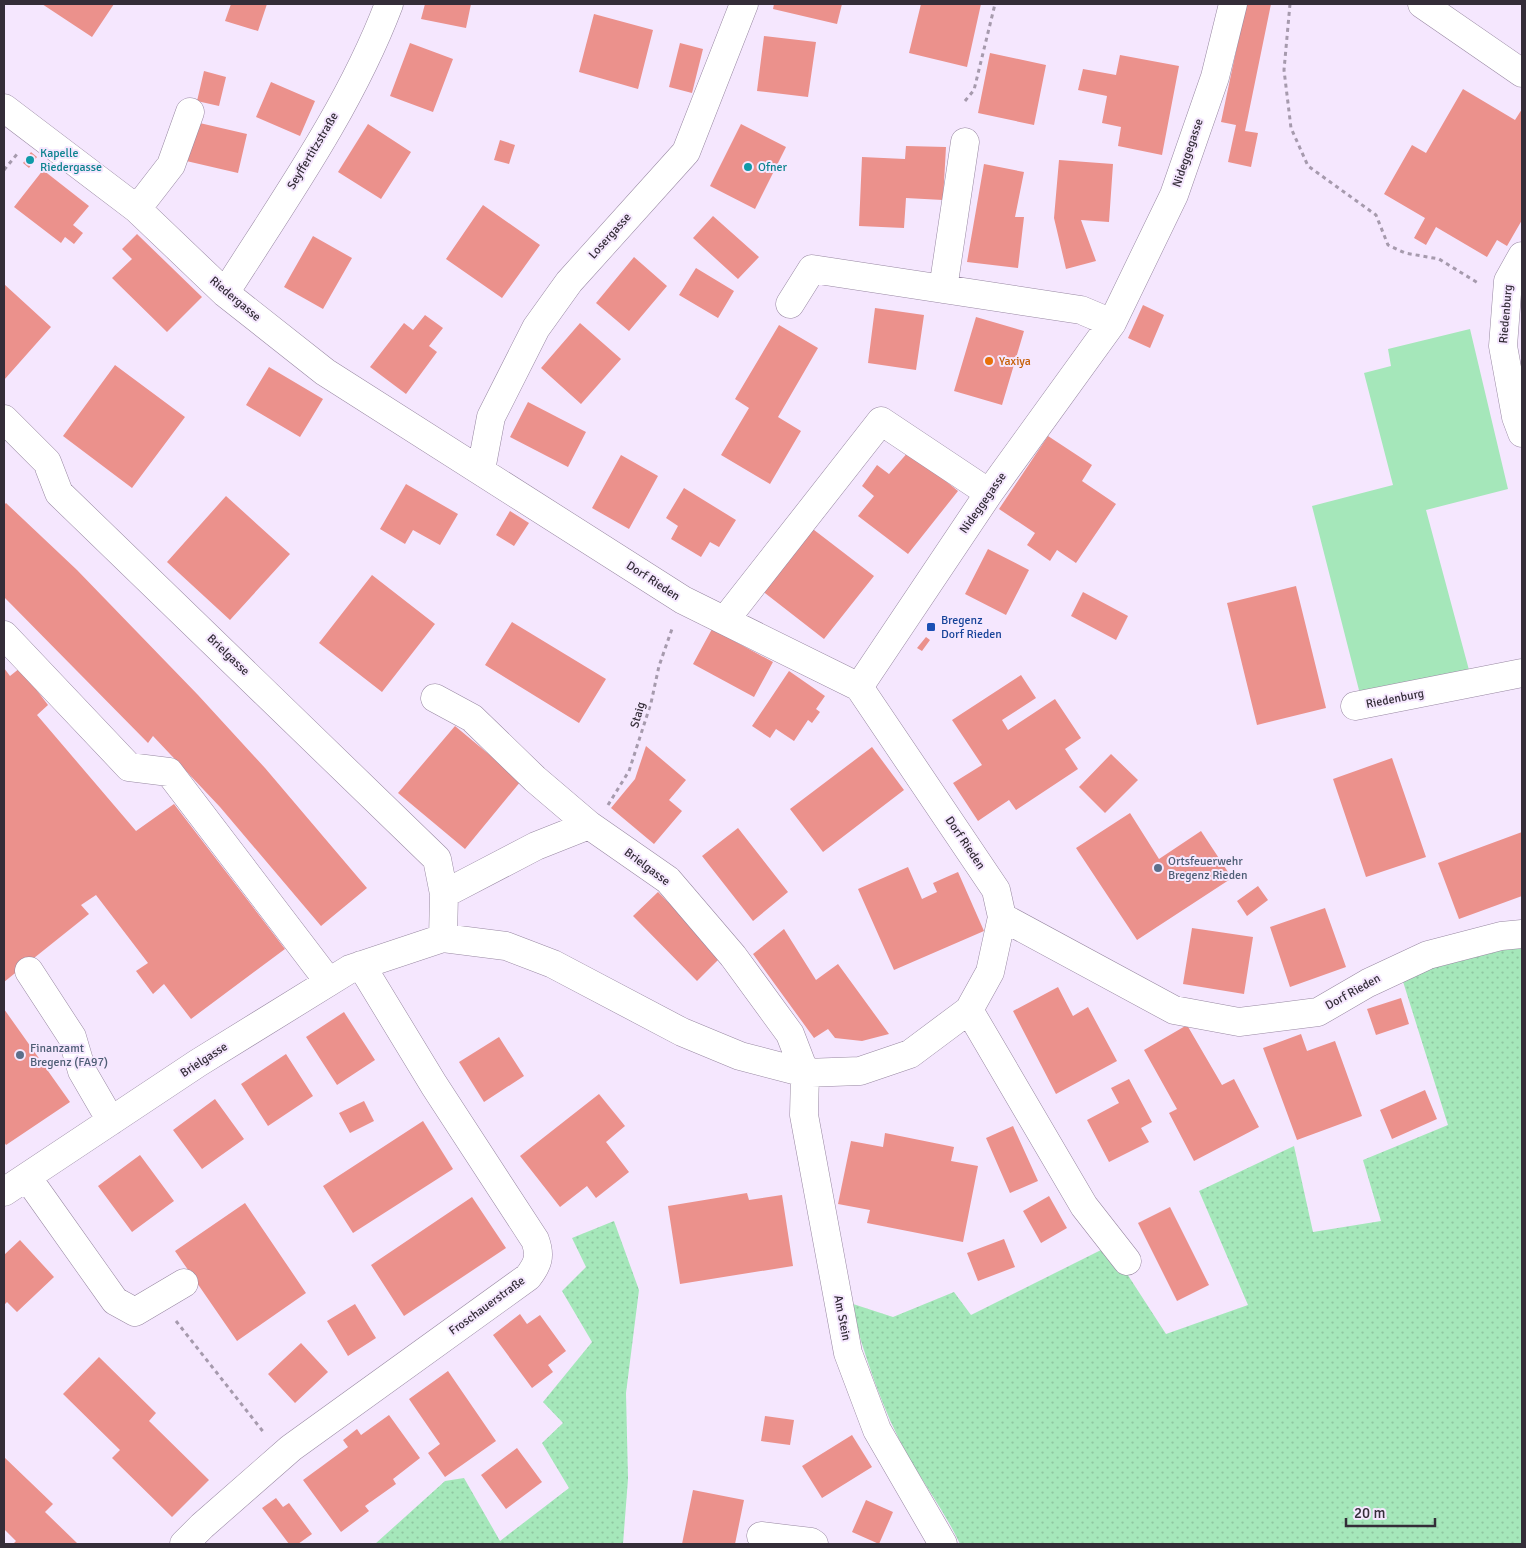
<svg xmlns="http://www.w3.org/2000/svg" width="1526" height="1548" viewBox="0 0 1526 1548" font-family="Signika,sans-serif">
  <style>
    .grass { fill: url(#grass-dots) }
    .garden { fill: #a5e7ba }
    .building { fill: #eb918c }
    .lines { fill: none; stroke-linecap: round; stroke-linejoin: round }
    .minor-casing { stroke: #9888a2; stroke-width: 29 }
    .path { stroke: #a69aad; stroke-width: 3; stroke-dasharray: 4 4; stroke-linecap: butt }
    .minor { stroke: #fff; stroke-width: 28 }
    .culture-dot { fill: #0f9aa8; stroke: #f5e7fe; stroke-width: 2 }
    .food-dot { fill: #e8710a; stroke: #f5e7fe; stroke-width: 2 }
    .transit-dot { fill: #1a4fb4; stroke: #f5e7fe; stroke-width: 2 }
    .service-dot { fill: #5c6f8a; stroke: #f5e7fe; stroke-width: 2 }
    .labels { text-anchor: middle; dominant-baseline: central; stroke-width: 4; stroke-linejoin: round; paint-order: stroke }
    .street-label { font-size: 12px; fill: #342d38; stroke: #f5e7fe }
    .culture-label { font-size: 12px; fill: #0d838f; stroke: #f5e7fe; text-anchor: start }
    .food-label { font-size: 12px; fill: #c56008; stroke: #f5e7fe; text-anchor: start }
    .transit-label { font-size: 12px; fill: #164399; stroke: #f5e7fe; text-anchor: start }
    .service-label { font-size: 12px; fill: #4e5e75; stroke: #f5e7fe; text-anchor: start }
  </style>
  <defs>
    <pattern id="grass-dots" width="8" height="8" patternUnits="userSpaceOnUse" patternTransform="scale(1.25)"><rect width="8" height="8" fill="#a5e7ba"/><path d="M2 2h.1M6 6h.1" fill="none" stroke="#8fc6a1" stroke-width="1.8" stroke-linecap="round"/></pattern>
  </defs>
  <rect width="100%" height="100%" fill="#f5e7fe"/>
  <path class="grass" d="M1522,945V1544H960C946,1514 926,1487 909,1458C882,1410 865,1357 850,1303L893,1317L954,1292L971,1315L1109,1246L1166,1334L1248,1305L1199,1191L1294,1146L1313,1232L1381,1221L1363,1160L1448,1125L1400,972Z
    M614,1221L639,1290L626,1393L628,1479L623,1544H375L445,1481L464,1478L500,1541L569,1488L542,1443L563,1423L543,1402L592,1342L562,1291L586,1267L572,1238Z"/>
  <path class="garden" d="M1470,329L1508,489L1426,510L1469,670L1361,698L1312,506L1393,485L1364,373L1391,366L1388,349Z"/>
  <path class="building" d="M42,4H114L92,37Z
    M231,4H267L258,31L225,21Z
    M425,4H471L466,28L421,19Z
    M774,4H842L837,24L773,9Z
    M921,4H981L967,67L909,53Z
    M1246,4H1271L1245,131L1258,133L1251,167L1228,162L1236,125L1221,122Z
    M594,14L653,30L638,89L579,72Z
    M764,36L816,42L808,97L757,91Z
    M410,43L453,59L433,112L390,96Z
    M680,43L703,49L692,93L669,87Z
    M990,53L1046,65L1034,125L978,113Z
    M1120,55L1179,66L1162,155L1118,146L1121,127L1102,123L1107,96L1078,90L1083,69L1116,75Z
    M204,71L226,77L219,106L197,101Z
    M271,82L315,101L300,136L256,117Z
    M1463,89L1515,120L1522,109V220L1507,246L1497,240L1487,257L1436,227L1426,245L1414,238L1425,218L1384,194L1412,145L1426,153Z
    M191,121L247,134L238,173L182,160Z
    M368,124L411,152L381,199L338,172Z
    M741,124L786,147L755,209L710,186Z
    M500,140L515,145L509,164L494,160Z
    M906,146L946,147L943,200L906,198L904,228L859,226L862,157L905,159Z
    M31,152L37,157L29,168L23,163Z
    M1059,160L1113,164L1109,222L1081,220L1096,261L1066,269L1054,218Z
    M984,164L1024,172L1015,217H1024L1018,268L967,262Z
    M43,170L89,206L73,225L83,233L74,244L65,237L61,243L14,207Z
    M483,205L540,245L502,298L446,259Z
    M713,216L759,257L738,279L693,238Z
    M137,234L202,297L167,332L112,278L132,259L122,249Z
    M313,236L352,258L323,309L284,287Z
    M634,257L667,286L629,331L596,303Z
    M696,268L734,291L718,318L679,295Z
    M4,284L51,327L4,380Z
    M1143,305L1164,315L1150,348L1128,338Z
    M875,308L924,315L916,370L868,363Z
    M425,315L443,328L429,346L437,352L406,394L370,367L404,323L413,330Z
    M976,317L1024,331L1002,405L954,391Z
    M580,323L621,359L581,404L541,368Z
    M779,325L818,348L778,417L801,431L770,484L721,455L749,408L735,399Z
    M115,365L185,417L132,488L63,436Z
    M269,367L323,399L300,437L246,405Z
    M528,402L586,432L568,467L510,437Z
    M1048,436L1092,465L1082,481L1116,504L1076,563L1057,550L1050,561L1027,545L1035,533L999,509Z
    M909,451L958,491L908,554L858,516L874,496L862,486L877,465L889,474Z
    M621,455L658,476L629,529L592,508Z
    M406,484L458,514L440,545L413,530L405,544L380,529Z
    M684,488L736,520L719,547L710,542L701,557L671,539L678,526L666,518Z
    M226,496L290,554L230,620L167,562Z
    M6,503L77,570L198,695L265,768L367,888L321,926L220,807L153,736L148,743L4,597V505Z
    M510,511L529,523L514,546L496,535Z
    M805,523L874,576L824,639L756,586Z
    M988,549L1029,570L1006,615L965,594Z
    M372,575L435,624L382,692L319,643Z
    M1296,586L1326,708L1257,725L1227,603Z
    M1083,592L1128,616L1116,640L1071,616Z
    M512,622L606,679L579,723L485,665Z
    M712,629L773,662L754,697L693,664Z
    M926,637L930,640L922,651L917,648Z
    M4,668L10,676L20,668L48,705L37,715L136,831L174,804L285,949L191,1019L164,984L153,994L136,971L148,963L96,895L81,905L89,914L4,982Z
    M789,671L825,696L816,709L820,712L812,723L808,720L794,741L776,729L770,738L752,726Z
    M1021,675L1036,698L1002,720L1008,730L1055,699L1081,738L1065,749L1078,769L1016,810L1009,800L978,821L953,783L982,765L952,720Z
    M455,726L521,781L465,849L398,793Z
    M646,746L686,780L669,800L682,811L654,844L611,808L635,779Z
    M872,747L904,790L823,852L790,809Z
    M1111,754L1138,780L1105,813L1079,787Z
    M1392,758L1426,857L1366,877L1333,779Z
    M1130,813L1159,859L1201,831L1232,878L1137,940L1076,848Z
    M738,828L788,892L753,921L702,856Z
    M1522,832V896L1459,919L1438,863Z
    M908,867L922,899L937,892L933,883L958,872L984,931L894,970L858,889Z
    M1258,886L1268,900L1247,916L1237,901Z
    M658,892L722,956L697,981L633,916Z
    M1325,908L1346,967L1290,987L1270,927Z
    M1192,928L1253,937L1244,994L1183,984Z
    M784,929L816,980L838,964L889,1034L862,1041L835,1038L828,1029L814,1038L753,954Z
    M1058,987L1073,1016L1088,1007L1117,1061L1056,1094L1013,1011Z
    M1401,998L1409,1024L1376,1035L1367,1009Z
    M4,1009L70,1102L6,1145L4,1142Z
    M344,1012L375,1060L337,1085L306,1037Z
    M1187,1025L1222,1085L1234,1079L1259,1127L1194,1161L1169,1113L1177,1109L1144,1050Z
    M1301,1034L1307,1051L1335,1041L1362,1116L1297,1140L1263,1048Z
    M499,1037L524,1076L484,1102L459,1062Z
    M286,1054L313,1096L268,1126L241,1084Z
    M1129,1079L1152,1122L1141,1128L1149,1142L1109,1162L1087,1120L1119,1103L1111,1088Z
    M1425,1090L1437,1119L1392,1139L1380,1110Z
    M599,1094L625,1126L606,1142L629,1172L596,1198L587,1186L560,1207L520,1156Z
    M215,1099L244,1139L202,1169L173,1130Z
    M364,1101L374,1121L350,1133L339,1113Z
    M423,1121L453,1169L353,1233L323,1186Z
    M1013,1126L1038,1181L1010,1193L986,1138Z
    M885,1133L954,1147L951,1161L978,1166L963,1242L867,1223L870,1210L838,1204L851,1141L883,1147Z
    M140,1155L174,1201L132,1232L98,1186Z
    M747,1193L749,1200L782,1195L793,1266L680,1284L668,1206Z
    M1049,1196L1067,1228L1041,1243L1023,1211Z
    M472,1197L506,1248L404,1316L371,1265Z
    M245,1203L306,1293L237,1341L175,1251Z
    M1170,1207L1209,1285L1177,1301L1138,1223Z
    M1004,1239L1015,1267L978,1281L967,1253Z
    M20,1240L54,1277L17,1312L7,1302L4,1305V1255Z
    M355,1304L376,1338L348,1356L327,1321Z
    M520,1314L527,1324L540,1315L566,1351L548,1365L553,1372L532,1388L493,1335Z
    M301,1343L328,1372L295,1403L268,1374Z
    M99,1357L156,1413L149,1421L209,1480L172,1517L112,1458L120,1450L63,1394Z
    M448,1371L496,1441L445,1477L428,1453L440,1444L409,1399Z
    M389,1415L420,1458L393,1479L396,1484L365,1506L369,1511L341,1532L303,1480L348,1447L343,1440L357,1429L361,1435Z
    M765,1416L794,1420L790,1445L761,1441Z
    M852,1435L872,1467L822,1498L802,1466Z
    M517,1448L542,1482L506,1509L481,1475Z
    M4,1457L53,1504L45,1512L78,1544H13L16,1541L4,1529Z
    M693,1490L744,1500L735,1544H682Z
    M276,1498L283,1507L289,1503L312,1534L298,1544H289L262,1508Z
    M866,1500L893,1512L879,1544L852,1532Z"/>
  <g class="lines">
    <defs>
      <path id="minor" d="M1422,4L1522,73
        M4,108L137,209L225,293L325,372L683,600L859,687L996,890L1002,917L990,972L969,1010L910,1054L860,1071L805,1073L740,1056L682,1032L553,964L506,946L443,938L350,969L198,1063L4,1192
        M137,209L171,165L190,112
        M1522,256L1508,281L1503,346L1516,417L1522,433
        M943,289L965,142
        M225,293C284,200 350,107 389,4
        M790,304L812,269L1081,310L1112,323
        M4,419L47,462L59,493L437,859L444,894L443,938
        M481,470L491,417L536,328L569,282L686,152L744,4
        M725,620L881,421L989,493
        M4,635L129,767L169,772L329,982
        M859,687L989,493L1112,323L1174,195L1215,77L1233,4
        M435,698L472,718L535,779L589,825
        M1355,706L1522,673
        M444,894L536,846L589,825L668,880L733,956L790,1034L805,1073L804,1115L848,1353L877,1430L943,1544
        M1002,917L1174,1010L1239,1022L1318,1012L1368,983L1428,955L1501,936L1522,934
        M29,971L72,1037L82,1071L111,1121
        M969,1010L1084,1206L1127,1261
        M27,1177L115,1301L135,1312L184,1283
        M761,1536L811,1542L814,1544
        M184,1544L202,1526L291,1448L528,1277C538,1264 541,1256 535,1240L434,1085L361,965"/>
    </defs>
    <use href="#minor" class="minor-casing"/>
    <path class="path" d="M1290,4L1284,70L1291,128L1308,166L1376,215L1388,245L1405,253L1439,259L1478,283
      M965,101L974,90L995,4
      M4,170L18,153
      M608,805L629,771L651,703L659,666L673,626
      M176,1321L265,1434"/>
    <use href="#minor" class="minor"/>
  </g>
  <g class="culture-dot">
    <circle cx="30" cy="160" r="5"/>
    <circle cx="748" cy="167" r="5"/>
  </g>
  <circle class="food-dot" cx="989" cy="361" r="5"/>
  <rect class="transit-dot" x="926" y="622" width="10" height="10" rx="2.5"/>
  <g class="service-dot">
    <circle cx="1158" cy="868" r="5"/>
    <circle cx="20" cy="1055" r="5"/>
  </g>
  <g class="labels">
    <g class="street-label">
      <text transform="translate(313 151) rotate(-59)">Seyffertitzstraße</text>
      <text transform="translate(1188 153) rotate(-71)">Nideggegasse</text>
      <text transform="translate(610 236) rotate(-48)">Losergasse</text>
      <text transform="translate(235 299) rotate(40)">Riedergasse</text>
      <text transform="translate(1506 314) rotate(-85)">Riedenburg</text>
      <text transform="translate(983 503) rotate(-55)">Nideggegasse</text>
      <text transform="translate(653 581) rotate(33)">Dorf Rieden</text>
      <text transform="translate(228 655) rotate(44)">Brielgasse</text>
      <text transform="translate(1395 699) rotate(-11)">Riedenburg</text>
      <text transform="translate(638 715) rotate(-74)">Staig</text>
      <text transform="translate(965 843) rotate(56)">Dorf Rieden</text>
      <text transform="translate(647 867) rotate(37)">Brielgasse</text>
      <text transform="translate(1353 992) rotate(-29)">Dorf Rieden</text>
      <text transform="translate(204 1060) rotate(-33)">Brielgasse</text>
      <text transform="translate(487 1306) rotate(-36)">Froschauerstraße</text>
      <text transform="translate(842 1318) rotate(79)">Am Stein</text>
    </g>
    <g class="culture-label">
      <text x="40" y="153">Kapelle<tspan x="40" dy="14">Riedergasse</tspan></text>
      <text x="758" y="167">Ofner</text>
    </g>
    <g class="food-label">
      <text x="999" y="361">Yaxiya</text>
    </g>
    <g class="transit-label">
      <text x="941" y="620">Bregenz<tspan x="941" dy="14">Dorf Rieden</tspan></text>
    </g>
    <g class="service-label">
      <text x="1168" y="861">Ortsfeuerwehr<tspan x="1168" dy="14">Bregenz Rieden</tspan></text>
      <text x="30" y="1048">Finanzamt<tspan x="30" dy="14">Bregenz (FA97)</tspan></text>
    </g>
  </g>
  <rect width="1526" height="1548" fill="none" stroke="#342d38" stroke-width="10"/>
  <path d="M1346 1518v8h89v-8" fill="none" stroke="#342d38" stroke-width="2.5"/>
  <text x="1354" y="1518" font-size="15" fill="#342d38" stroke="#f5e7fe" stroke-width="4" paint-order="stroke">20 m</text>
</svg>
